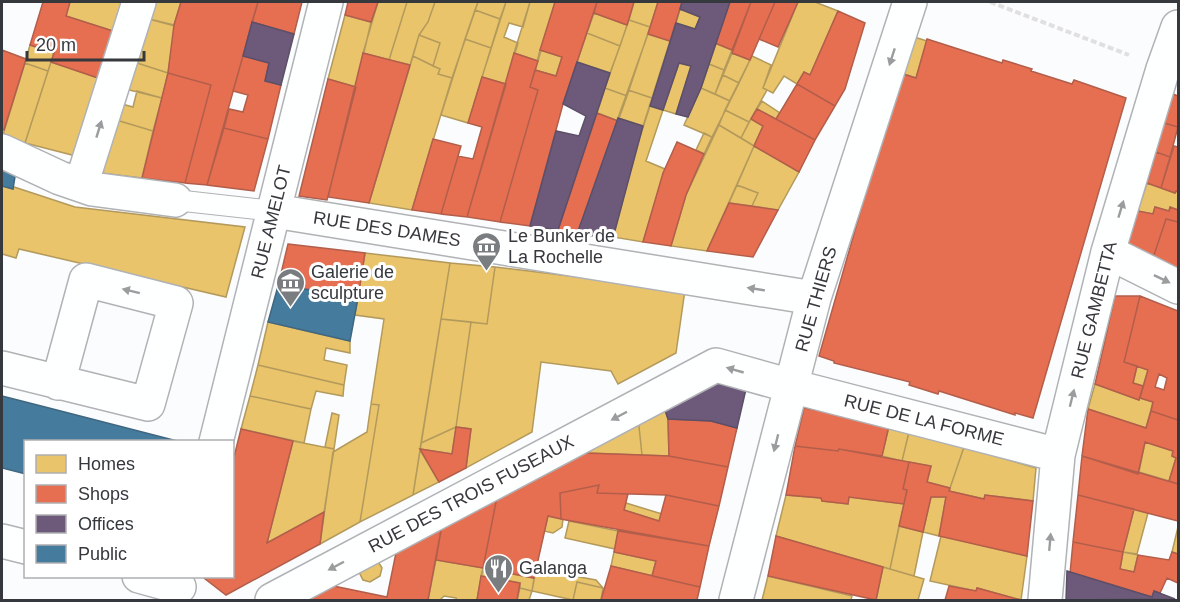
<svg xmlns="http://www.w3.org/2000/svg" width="1180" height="602" viewBox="0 0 1180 602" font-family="Arial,sans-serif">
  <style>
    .homes { fill: #e9c46a; stroke: #b39a5c; stroke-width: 1.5 }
    .shops { fill: #e76f51; stroke: #b25e4b; stroke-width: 1.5; fill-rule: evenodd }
    .offices { fill: #6d597a; stroke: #5c4f68; stroke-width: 1.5 }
    .public { fill: #457b9d; stroke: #406780; stroke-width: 1.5 }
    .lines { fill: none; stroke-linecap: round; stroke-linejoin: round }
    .lane-casing { stroke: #b0b2b5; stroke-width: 22 }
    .street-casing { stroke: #b0b2b5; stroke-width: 36 }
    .path { stroke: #e0e0e1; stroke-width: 4; stroke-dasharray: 6 3; stroke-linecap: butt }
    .lane { stroke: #feffff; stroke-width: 20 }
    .street { stroke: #feffff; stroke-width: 33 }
    .oneway { fill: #9a9c9e }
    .labels { text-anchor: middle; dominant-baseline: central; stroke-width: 6; stroke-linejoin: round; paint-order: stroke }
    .street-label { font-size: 18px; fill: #35383d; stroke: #fff }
    .poi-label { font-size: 18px; fill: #35383d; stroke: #fff; text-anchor: start }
  </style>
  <rect width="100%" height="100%" fill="#fbfcfd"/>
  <path class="homes" d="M70,2H126L116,32L66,16Z
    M150,2H181L174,25L145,18Z
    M378,2H407L389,60L363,53Z
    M407,2H435L428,22L419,35L410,65L389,60Z
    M435,2H478L452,78L438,74L440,69L433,66L440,43L419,35L428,22Z
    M478,2H506L500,19L475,10Z
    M506,2H530L523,27L509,23L504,37L518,43L506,84L482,77Z
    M530,2H555L538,61L514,53Z
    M634,2H658L650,27L629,20Z
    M798,2H815L838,11L810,75L804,72L797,84L784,76L773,93L763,88Z
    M680,9L700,17L695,29L676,23Z
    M475,10L500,19L491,48L465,39Z
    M594,13L627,25L620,46L587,33Z
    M345,15L371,22L356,87L328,79Z
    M145,18L175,26L168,73L131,61Z
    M629,20L650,27L627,96L605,88Z
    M587,33L620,46L610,73L577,62Z
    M648,34L670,41L652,98L628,90Z
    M419,35L440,43L433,66L413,56Z
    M911,36L927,41L916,78L900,73Z
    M465,39L491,48L468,123L441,115Z
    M715,43L732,50L724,70L709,64Z
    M30,45L54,53L48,71L25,63Z
    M540,50L562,57L556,76L535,70Z
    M732,53L750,60L739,83L723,75Z
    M413,56L440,69L438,74L452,78L412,210L369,203Z
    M752,56L771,65L763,88L767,90L749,122L725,110Z
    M131,61L168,73L162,98L121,88Z
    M51,62L101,79L76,156L25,143Z
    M25,63L48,71L25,143L2,138Z
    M679,63L691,66L676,114L663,110Z
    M709,64L724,70L715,94L701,88Z
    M723,75L739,83L730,101L715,94Z
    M605,88L627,96L618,121L597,113Z
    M701,88L730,101L712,137L684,125Z
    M628,90L652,98L643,126L618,118Z
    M137,91L162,98L153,131L113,119L118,103L133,107Z
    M762,101L780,113L776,119L757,109Z
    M650,106L663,110L646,161L665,169L643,242L613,237L637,146Z
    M725,110L749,122L741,138L719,125Z
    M113,119L153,131L142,178L100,173Z
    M751,119L763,126L754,146L741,138Z
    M719,125L754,146L707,251L671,246L686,195Z
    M704,133L712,137L704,154L696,150Z
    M754,146L799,172L778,210L752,206L758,193L737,185Z
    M1147,183L1175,193L1176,191L1178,192V210L1170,207L1169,211L1155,207L1153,214L1138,211Z
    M737,185L758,193L752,206L729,203Z
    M2,186L13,189L14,187L75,207L245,227L226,297L19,249L16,258L2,254Z
    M365,253L450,263L413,495L360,522L379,405L371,404L384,319L355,315Z
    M450,263L495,267L487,324L441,319Z
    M495,267L685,290L676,353L618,384L611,371L541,362L532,432L466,468L471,429L456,427L471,322L487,324Z
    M441,319L471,322L456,427L421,443Z
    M268,322L350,341V353L326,348L324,360L347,365L344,385L258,365Z
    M258,365L344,385L343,396L316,391L311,409L250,396Z
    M1137,366L1148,370L1143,386L1133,383Z
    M1095,384L1139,400L1140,398L1153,402L1146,428L1088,409Z
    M250,396L311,409L304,443L241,429Z
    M371,404L379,405L360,522L320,544L333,452L367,432Z
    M663,404L668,419L669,456L642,455L638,417Z
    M332,413L339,415L334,449L325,447Z
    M638,417L642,455L586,453L585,445Z
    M889,426L909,432L902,461L882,456Z
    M456,427L452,454L420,449L421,443Z
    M909,432L964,447L950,488L927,482L931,466L902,461Z
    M293,441L334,449L324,512L267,543Z
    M1145,442L1173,451L1172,456L1176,458L1169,481L1139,472Z
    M964,447L1036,468L1033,501L985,495L984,499L949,491Z
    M420,450L439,482L413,495Z
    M786,495L821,498L822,501L848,504L849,497L904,504L890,569L776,536Z
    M931,497H946L939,536L923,532Z
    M626,503L662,514L659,521L624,510Z
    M1134,509L1148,513L1137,554L1123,552Z
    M548,516L563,519L562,527L553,533L544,531Z
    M569,521L618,531L615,549L565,538Z
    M899,526L923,532L914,576L890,569Z
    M1178,527V554L1172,552Z
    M941,536L1027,556L1021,600L977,588L976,591L930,581Z
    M614,552L656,561L652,576L611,566Z
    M1123,552L1138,555L1134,572L1120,569Z
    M377,560L382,568L380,576L370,582L363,580L358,570Z
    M436,560L483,568L477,600H457L456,598L444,596L440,600H428Z
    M883,567L924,579L918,600H876Z
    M483,568L534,578L532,591L520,588V583L481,576Z
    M536,569L596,580L603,588L577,582L573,600L532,591Z
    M768,576L852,596L851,600H762Z
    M577,582L603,588L601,600H573Z
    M520,588L532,591L529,600H517Z"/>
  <path class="shops" d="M43,2H70L66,16L116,32L101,79L51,62L54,53L30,45Z
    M181,2H258L207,185L185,183L211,85L168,73L174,25Z
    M258,2H302L294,34L252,22Z
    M348,2H378L371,22L345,15Z
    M555,2H597L563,104L530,226L500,222L538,90L530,87L535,70L556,76L562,57L540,50Z
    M597,2H634L627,25L594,13Z
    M658,2H682L670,41L648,34Z
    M730,2H751L732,50L715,43Z
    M751,2H775L750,60L732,53Z
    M775,2H798L778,47L759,39Z
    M838,11L865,23L845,89L835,106L797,84L804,72L810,75Z
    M927,39L1002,63L1003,60L1032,69L1031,71L1072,84L1074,80L1126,98L1033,418L1015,413V415L939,391L938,394L909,385L910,382L834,363V361L819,356L900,73L916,78Z
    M2,50L26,59L4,130L2,129Z
    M363,53L410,65L369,203L328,197Z
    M514,53L538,61L530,87L538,90L500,222L467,217Z
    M243,56L269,63L265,81L281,85L268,139L224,128L229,109L243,112L248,95L233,91Z
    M168,73L211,85L185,183L142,178Z
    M482,77L506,84L467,217L441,214L458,156L473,159L482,127L468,123Z
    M328,79L356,87L327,200L299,196Z
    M797,84L835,106L815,140L776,119Z
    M1173,94L1178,96V127L1164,123Z
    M757,109L815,140L799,172L754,146L763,126L751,119Z
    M597,113L618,121L610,144L578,232L558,230Z
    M1164,123L1178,127L1170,157L1156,152Z
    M224,128L268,139L254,191L207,185Z
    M433,139L461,146L441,214L412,210Z
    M677,142L704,154L686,195L671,246L643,242L663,173Z
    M1174,146L1178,147V192L1176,191L1175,193L1161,188Z
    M1156,152L1170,157L1161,188L1147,183Z
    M729,203L778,210L753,257L707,251Z
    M1155,207L1169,211L1170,207L1178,210V222L1166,219L1153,258L1128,245L1138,211L1153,214Z
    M1166,219L1178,222V270L1153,258Z
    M288,244L365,253L358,298L312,293L311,290L278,286Z
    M1115,296H1140L1124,362L1137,366L1133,383L1143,386L1139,400L1095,384Z
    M1140,296L1178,311V420L1151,411L1153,402L1140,398L1148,370L1124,362ZM1159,374L1167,378L1164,390L1155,387Z
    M804,408L858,417L889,426L882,456L839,449L838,451L795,446Z
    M1088,409L1146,428L1151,411L1178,420V484L1169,481L1176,458L1172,456L1173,451L1145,442L1138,474L1082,456Z
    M668,419L711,421L737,428L728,467L669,456Z
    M456,427L471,429L466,468L439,482L420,449L452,454Z
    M241,429L293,441L267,543L324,512L320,544L226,595L204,578L205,576H232V465Z
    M585,445L586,453L669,456L728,467L719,506L666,495L597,493L599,485L560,493L561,519L548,516L534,578L483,568L498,492Z
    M795,446L838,451L839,449L909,462L903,489L907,490L904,504L849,497L848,504L822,501L821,498L786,495Z
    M1082,456L1178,484V521L1078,495Z
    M909,462L931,466L927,482L950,488L949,491L984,499L985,495L1033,501L1027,556L939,536L946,497H931L923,532L899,526L907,490L903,489Z
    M599,485L597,493L628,494L624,510L659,521L666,495L719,506L709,546L561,519L560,493Z
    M498,492L483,568L436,560L443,519Z
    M1078,495L1134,509L1123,552L1073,542Z
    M443,519L428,600H290L324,584L387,597L398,543Z
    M618,531L709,546L700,587L652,576L656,561L614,552Z
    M776,536L883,567L876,600L768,576Z
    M1073,542L1123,552L1120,569L1134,572L1138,555L1169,560L1172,552L1178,554V583L1167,578L1160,593L1154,591L1152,597L1070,574Z
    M611,566L700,587L697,600H601Z
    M481,576L520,583L517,600H477Z
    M949,586L976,591L977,588L1021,600H945Z"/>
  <path class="offices" d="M682,2H730L701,88L688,117L676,114L691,66L679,63L663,110L650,106L676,23L695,29L700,17L680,9Z
    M252,22L294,34L281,85L265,81L269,63L243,56Z
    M577,62L610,73L558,230L530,226L556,131L579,136L586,116L563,104Z
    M618,118L643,126L613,238L577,234Z
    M704,381L746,389L737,428L711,421L668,419L663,404Z
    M1067,571L1152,597L1154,591L1175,599L1066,600Z"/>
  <path class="public" d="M2,161L17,164L13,189L2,186Z
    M278,286L311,290L312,293L358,298L350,341L268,322Z
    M2,396L49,408L181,442H26V474L2,468Z"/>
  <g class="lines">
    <defs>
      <path id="lane" d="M175,200L274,211"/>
      <path id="street" d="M2,151L60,178L92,189L175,200
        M81,185L139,2
        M274,211L814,298
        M1108,252L1178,287
        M2,368L148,404L176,303L86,280L58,383
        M216,442L326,2
        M2,541L26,547
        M139,576L179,587
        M272,600L716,365L791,386L1058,455
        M736,600L814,298L910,2
        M1045,600L1058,455L1108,252L1163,69L1178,27"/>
    </defs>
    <use href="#lane" class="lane-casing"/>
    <use href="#street" class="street-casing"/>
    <path class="path" d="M990,2L1129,55"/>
    <use href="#lane" class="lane"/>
    <use href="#street" class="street"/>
  </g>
  <defs><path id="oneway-solid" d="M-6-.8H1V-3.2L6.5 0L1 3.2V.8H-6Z" transform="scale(1.5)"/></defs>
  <g class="oneway">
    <use href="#oneway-solid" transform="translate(892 57) rotate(108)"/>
    <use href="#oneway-solid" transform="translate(99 129) rotate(-73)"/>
    <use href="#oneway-solid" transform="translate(1121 209) rotate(-73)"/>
    <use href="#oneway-solid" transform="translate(1162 279) rotate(26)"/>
    <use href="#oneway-solid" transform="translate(756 289) rotate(-171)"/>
    <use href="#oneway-solid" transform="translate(131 291) rotate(-166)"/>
    <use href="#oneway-solid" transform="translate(735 370) rotate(-164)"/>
    <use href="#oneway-solid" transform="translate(1072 398) rotate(-76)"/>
    <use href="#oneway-solid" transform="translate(619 416) rotate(152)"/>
    <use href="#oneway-solid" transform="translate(776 443) rotate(104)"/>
    <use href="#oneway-solid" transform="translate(1050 542) rotate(-85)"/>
    <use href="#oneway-solid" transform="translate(336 566) rotate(152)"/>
  </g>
  <defs>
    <symbol id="museum-pin" viewBox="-11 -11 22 30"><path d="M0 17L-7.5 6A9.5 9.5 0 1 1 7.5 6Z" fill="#7a7d80" stroke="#fff"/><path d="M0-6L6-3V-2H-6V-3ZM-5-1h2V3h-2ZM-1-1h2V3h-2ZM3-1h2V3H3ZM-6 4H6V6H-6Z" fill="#fff"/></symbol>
    <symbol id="restaurant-pin" viewBox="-11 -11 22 30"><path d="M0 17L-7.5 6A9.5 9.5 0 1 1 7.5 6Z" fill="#7a7d80" stroke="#fff"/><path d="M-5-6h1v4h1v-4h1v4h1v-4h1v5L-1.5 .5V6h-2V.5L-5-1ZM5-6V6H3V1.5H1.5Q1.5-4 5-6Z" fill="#fff"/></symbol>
  </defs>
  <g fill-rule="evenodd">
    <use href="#museum-pin" x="470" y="230" width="33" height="45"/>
    <use href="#museum-pin" x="274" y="266" width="33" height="45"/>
    <use href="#restaurant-pin" x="482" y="552" width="33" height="45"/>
  </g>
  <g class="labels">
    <g class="street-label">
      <text transform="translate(271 222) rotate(-76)">RUE AMELOT</text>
      <text transform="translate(387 229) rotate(9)">RUE DES DAMES</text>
      <text transform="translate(816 299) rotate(-74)">RUE THIERS</text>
      <text transform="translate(1094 310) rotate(-76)">RUE GAMBETTA</text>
      <text transform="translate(924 420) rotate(14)">RUE DE LA FORME</text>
      <text transform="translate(471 494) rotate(-28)">RUE DES TROIS FUSEAUX</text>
    </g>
    <g class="poi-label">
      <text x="508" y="236">Le Bunker de<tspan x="508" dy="21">La Rochelle</tspan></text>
      <text x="311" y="272">Galerie de<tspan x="311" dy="21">sculpture</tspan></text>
      <text x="519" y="568">Galanga</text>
    </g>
  </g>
  <rect width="1180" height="602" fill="none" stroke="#35383d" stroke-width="6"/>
  <rect x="24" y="440" width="210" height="138" fill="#ffffff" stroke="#aeafb1" stroke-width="1.5"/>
  <rect x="36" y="455" width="30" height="18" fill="#e9c46a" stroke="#aeafb1" stroke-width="1.5"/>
  <text x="78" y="470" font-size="18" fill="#35383d">Homes</text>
  <rect x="36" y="485" width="30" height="18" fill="#e76f51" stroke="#aeafb1" stroke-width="1.5"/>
  <text x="78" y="500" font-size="18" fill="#35383d">Shops</text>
  <rect x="36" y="515" width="30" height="18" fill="#6d597a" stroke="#aeafb1" stroke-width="1.5"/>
  <text x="78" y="530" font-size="18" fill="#35383d">Offices</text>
  <rect x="36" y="545" width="30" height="18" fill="#457b9d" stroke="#aeafb1" stroke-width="1.5"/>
  <text x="78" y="560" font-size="18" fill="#35383d">Public</text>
  <path d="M27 51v9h117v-9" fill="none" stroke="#35383d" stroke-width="3"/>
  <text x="36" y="51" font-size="18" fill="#35383d" stroke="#ffffff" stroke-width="4.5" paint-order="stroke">20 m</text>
</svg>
